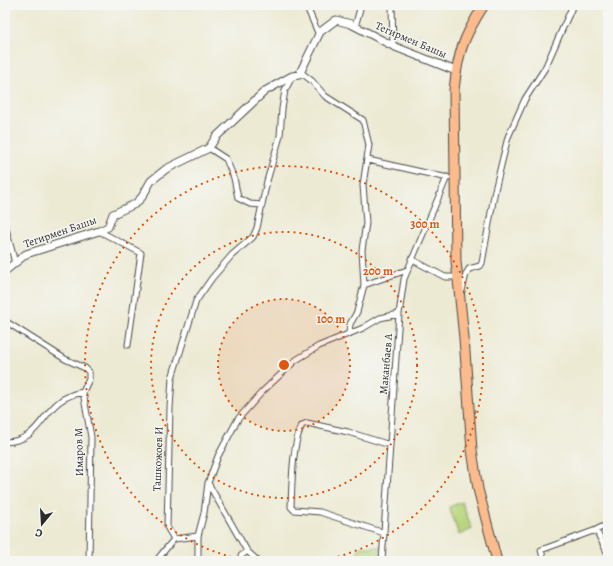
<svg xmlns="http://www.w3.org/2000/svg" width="613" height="566" viewBox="0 0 613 566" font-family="Alegreya,serif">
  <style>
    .garden { fill: #b7d57c; stroke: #718054 }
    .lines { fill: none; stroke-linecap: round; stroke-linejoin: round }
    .minor-casing { stroke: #484844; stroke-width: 7 }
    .tertiary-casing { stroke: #484844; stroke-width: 9 }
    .trunk-casing { stroke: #484844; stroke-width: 11 }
    .minor { stroke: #fff; stroke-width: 5 }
    .tertiary { stroke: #fff; stroke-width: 7 }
    .trunk { stroke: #fbbb8c; stroke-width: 9 }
    .ring { fill: none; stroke: #df570e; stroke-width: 2; stroke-dasharray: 2 4 }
    .labels { text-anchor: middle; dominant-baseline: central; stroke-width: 3; stroke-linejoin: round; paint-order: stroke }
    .street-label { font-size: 11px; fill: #2b2b2b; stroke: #f6f6f2 }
    .centre { fill: #df570e; stroke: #f6f6f2; stroke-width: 2 }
    .ring-label { font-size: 12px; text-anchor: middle; font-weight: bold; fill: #df570e; stroke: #f6f6f2; stroke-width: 3; stroke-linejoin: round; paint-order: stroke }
  </style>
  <rect width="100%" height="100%" fill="#f6f6f2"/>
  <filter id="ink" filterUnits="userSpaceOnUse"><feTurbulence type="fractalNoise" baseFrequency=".025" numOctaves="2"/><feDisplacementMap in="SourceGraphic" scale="8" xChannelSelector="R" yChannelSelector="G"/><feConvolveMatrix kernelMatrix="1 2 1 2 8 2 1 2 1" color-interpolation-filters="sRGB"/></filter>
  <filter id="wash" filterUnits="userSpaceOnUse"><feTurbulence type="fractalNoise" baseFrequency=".012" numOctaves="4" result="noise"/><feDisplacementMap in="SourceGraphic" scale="16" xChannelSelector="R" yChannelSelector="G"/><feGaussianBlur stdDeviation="0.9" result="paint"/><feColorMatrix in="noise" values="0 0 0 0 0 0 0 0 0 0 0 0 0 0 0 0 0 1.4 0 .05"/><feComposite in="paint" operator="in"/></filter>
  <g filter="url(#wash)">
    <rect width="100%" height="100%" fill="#edead4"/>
    <path class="garden" d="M462,502L472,529L459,535L449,507Z
      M359,547H381L379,561H356Z"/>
  </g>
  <g filter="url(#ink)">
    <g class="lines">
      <defs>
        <path id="minor" d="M306,5L319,35
          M392,5L393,46
          M355,27L361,5
          M299,75L303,74L312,81L325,96L363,120L369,145L363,185L366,223L362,250L364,285L357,312L350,324L349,333
          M209,148L226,159L234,178L238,198L250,204L262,205
          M368,160L448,178
          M5,225L15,263
          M99,231L141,253L128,345
          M411,259L445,277H458
          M364,285L407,270
          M462,291L466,274L469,269L480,266L482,263L495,190L508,137L525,99L545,68L573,5
          M5,321L65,359L85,368L89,372V379L83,392L91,437L89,561
          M5,442C47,441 39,399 83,392
          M208,483L247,551L258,561
          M596,530L608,554
          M384,533L320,512L294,510L291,507C292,485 292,443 302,425L307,423L348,432L390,445
          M174,539L167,527L170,408L172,378L196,301L212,278L232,255L253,237L257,228L267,181L280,136L282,109L285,90L292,77
          M174,539L198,536
          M156,561L174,539
          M198,561V536L204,513L208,483L218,456L238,419L262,392L296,360L319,346L363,328L380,318L399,314
          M239,561L241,556L247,551
          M382,561L399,314L404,279L447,177
          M544,561L541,550L596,530L608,524"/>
        <path id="tertiary" d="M5,271L26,254L99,231L108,227L113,214L135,204L142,197L151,181L166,169L209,148L216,137L265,91L292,76L299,75L320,32L336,20L351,24L393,46L456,71"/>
        <path id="trunk" d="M484,5C463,38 458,52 454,90L456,261L464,338L472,450L478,489L497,561"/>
      </defs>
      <use href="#minor" class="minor-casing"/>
      <use href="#tertiary" class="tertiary-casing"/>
      <use href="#trunk" class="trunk-casing"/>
      <use href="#minor" class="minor"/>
      <use href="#tertiary" class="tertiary"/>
      <use href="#trunk" class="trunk"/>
    </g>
  </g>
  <circle cx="284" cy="365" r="66" fill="#df570e" fill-opacity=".12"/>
  <g class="ring">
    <circle cx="284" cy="365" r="66"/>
    <circle cx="284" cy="365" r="133"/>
    <path d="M249 561A199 199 0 1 1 319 561"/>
  </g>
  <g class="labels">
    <g class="street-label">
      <text transform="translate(411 40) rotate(23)">Тегирмен Башы</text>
      <text transform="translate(60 232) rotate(-19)">Тегирмен Башы</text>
      <text transform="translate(386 364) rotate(-85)">Маканбаев А</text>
      <text transform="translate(79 452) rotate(-91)">Имаров М</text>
      <text transform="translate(158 459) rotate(-88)">Ташкожоев И</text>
    </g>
  </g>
  <circle cx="284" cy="365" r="6" class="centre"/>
  <g class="ring-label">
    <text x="425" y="228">300 m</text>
    <text x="378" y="275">200 m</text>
    <text x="331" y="323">100 m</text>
  </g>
  <rect width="613" height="566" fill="none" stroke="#f6f6f2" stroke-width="20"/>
  <g transform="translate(42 524) rotate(198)" stroke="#f6f6f2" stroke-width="3" paint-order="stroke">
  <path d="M0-3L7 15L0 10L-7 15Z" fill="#2b2b2b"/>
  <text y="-6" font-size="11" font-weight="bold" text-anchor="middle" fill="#2b2b2b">С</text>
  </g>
</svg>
